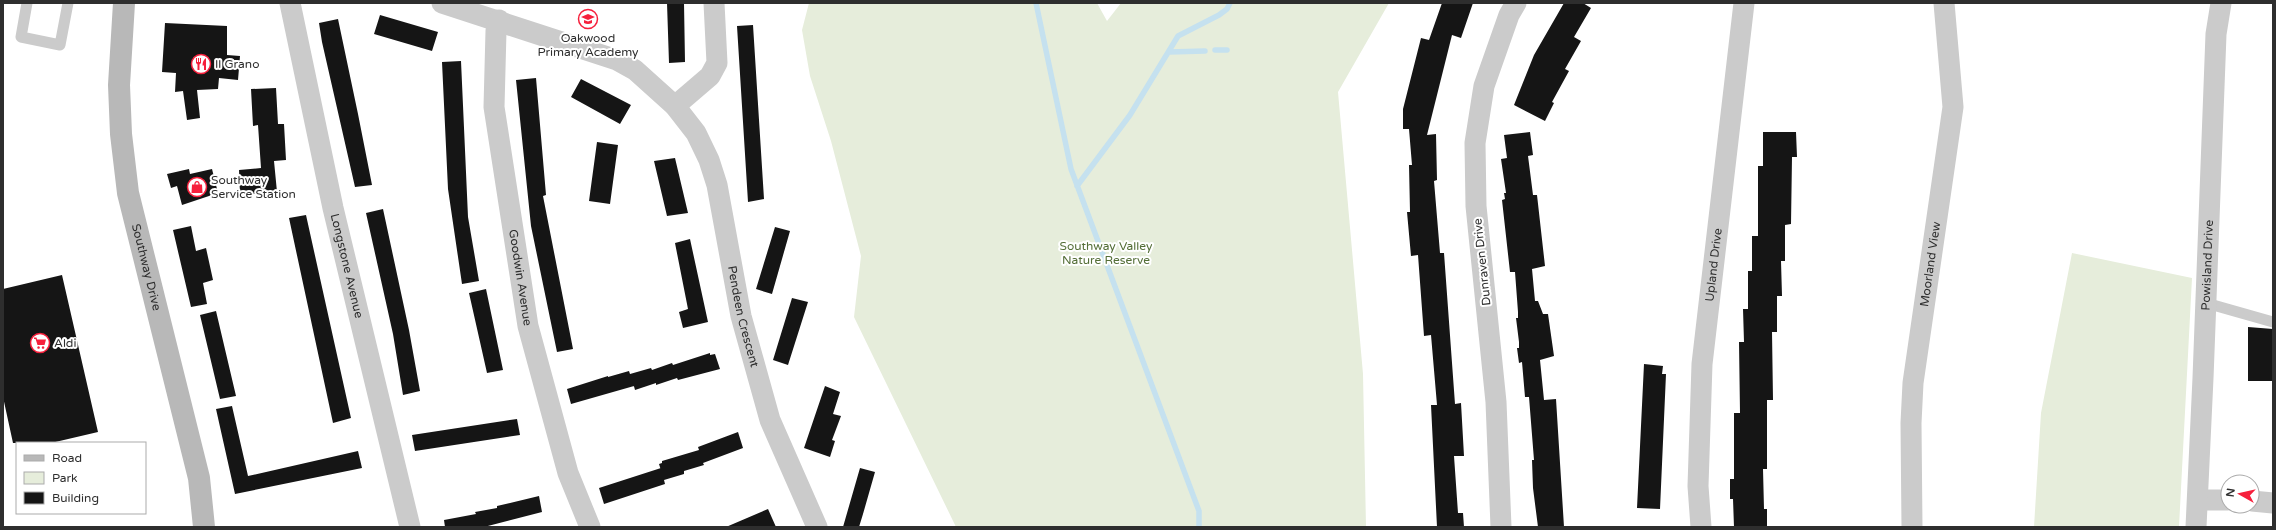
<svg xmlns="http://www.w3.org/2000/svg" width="2276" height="530" viewBox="0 0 2276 530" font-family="'Varela Round',sans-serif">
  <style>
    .green { fill: #e6eddb }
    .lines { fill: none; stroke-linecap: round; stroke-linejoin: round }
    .stream { stroke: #c5e1ef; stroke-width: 5.5 }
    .building { fill: #151515 }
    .lane { stroke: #cbcbcb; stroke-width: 11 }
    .street { stroke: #cbcbcb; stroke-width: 21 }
    .secondary { stroke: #b8b8b8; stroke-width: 22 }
    .labels { text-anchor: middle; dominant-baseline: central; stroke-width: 4; stroke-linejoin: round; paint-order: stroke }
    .poi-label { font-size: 12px; fill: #2e2e2e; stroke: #fff; text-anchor: start }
    .park-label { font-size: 12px; fill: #546e37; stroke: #fff }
    .street-label { font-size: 12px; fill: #2e2e2e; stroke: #fff }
  </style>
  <rect width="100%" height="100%" fill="#fff"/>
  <path class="green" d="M809,3H1097L1107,21L1121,3H1389L1338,92L1363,374L1366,527H956L854,317L861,256L831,141L810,76L802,30Z
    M2072,253L2192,278L2179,527H2034L2041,413Z"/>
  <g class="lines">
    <path class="stream" d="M1036,3L1071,169L1199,511V527
      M1215,50H1227
      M1169,52L1205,51
      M1077,186L1130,115L1178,36L1219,15L1227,9L1230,3"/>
  </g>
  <path class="building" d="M667,3H684L685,62L669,63Z
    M1442,3H1473L1461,38L1452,35L1427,135L1436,134L1437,180L1434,181L1440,253H1444L1455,404L1461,403L1464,456H1454L1458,513H1463L1464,527H1437L1431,405H1437L1431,335L1424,336L1418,255L1411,256L1407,212H1410L1409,165H1412L1409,129H1403V109L1421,38L1429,40Z
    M1564,3H1583L1591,8L1574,37L1581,41L1565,69L1569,71L1552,102L1554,103L1545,121L1514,105L1534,55Z
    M380,15L438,32L432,51L374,34Z
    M338,19L358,114L372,185L355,187L322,42L319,23Z
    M165,23L227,26V55L240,56L238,80L219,78L218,89L197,90L200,118L187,120L183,91L175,92L176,73L162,72Z
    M753,25L764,199L748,202L737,26Z
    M461,61L468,217L479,281L462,284L448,189L442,62Z
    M536,78L546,195L543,196L573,349L557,352L531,226L516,80Z
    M581,79L631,105L620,124L571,97Z
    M276,88L278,124H284L286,160L274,161L277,192L240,195L239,170L261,168L258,125L253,126L251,89Z
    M1530,132L1533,155L1528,156L1533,195H1537L1545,266L1532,269L1535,301H1538L1543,314H1548L1554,356L1540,360L1544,400L1556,399L1564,527H1538L1533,488L1532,460H1534L1529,397H1525L1522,362L1519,363L1517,348H1519V342L1516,318H1518V312L1515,272H1510L1502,200L1505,199L1504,193H1506L1501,159L1507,158L1504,135Z
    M1763,132H1796L1797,157H1792L1791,224L1785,225V261H1781L1782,296H1777V332H1772L1773,400H1767V469H1763L1764,509H1767V527H1734L1733,499H1730V479H1734V413H1740L1739,342H1744L1743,309H1748V271H1752V236H1758V166H1763Z
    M597,142L618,145L610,204L589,201Z
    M675,158L688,213L667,216L654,161Z
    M189,169L190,174L212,169L218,193L182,205L177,186L171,188L167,174Z
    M383,209L409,330L420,391L403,395L393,334L366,213Z
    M306,215L351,418L333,423L289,218Z
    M191,226L196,251L206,248L213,280L203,283L207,304L191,307L173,230Z
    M775,227L790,231L772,294L756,289Z
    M690,239L708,322L683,328L679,312L688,309L675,243Z
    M62,275L98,432L51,443H13L3,397V289Z
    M486,289L503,370L487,373L469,293Z
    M792,298L808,302L788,365L773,360Z
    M216,311L236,396L220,399L200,315Z
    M2248,327L2273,329V381H2248Z
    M710,353V355L715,354L720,369L678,380L677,378L656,385V383L635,390L632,379L634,386L571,404L567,389L608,376V377L629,371L630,374L651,368L652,370L672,363L673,365Z
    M1644,364L1663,366L1662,374H1666L1660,509L1637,508Z
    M825,386L840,392L833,414L841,416L832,440L835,441L830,457L804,448Z
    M232,406L248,476L358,451L362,468L235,494L216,409Z
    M517,419L520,435L415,451L412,435Z
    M738,432L743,448L703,463L704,465L684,471V474L664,480L659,464L662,463V461L699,450L698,447Z
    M661,468L665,484L604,504L599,488Z
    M860,468L875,472L863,514L859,527H843Z
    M539,496L542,512L484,527H445L444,520L476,514L475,512L497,508V506Z
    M768,509L776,527H726Z"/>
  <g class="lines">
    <path class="lane" d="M27,3L21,37L60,45L68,3
      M2206,303L2273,322"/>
    <g class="street">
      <path id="s1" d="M290,3L333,208L410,527"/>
      <path id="s2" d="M442,3L617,60L635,70L675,106L696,133L709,160L717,185L741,316L770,420L817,527"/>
      <path id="s3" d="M499,20L496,31L494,107L528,326L568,473L590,527"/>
      <path d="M675,106L710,76L717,63L714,3"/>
      <path d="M2198,500H2228"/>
      <path d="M2252,501L2273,503"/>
      <path d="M1501,527L1496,402L1476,206L1475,143L1484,86L1509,15L1516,3"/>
      <path id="s4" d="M1701,527L1698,486L1702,364L1744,3"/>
      <path id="s5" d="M1912,527L1911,423L1913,383L1953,107L1944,3"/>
      <path id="s6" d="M2196,527L2203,378L2216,34L2221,3"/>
    </g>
    <path class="secondary" id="s7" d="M124,3L119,85L121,134L128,193L199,478L204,527"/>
  </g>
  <defs>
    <symbol id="school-ring" viewBox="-11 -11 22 22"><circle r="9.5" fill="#fff" stroke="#f6203c" stroke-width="1.5"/><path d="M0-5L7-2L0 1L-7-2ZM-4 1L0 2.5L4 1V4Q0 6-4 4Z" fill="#f6203c"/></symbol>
    <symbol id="restaurant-ring" viewBox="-11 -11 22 22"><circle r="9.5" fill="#fff" stroke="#f6203c" stroke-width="1.5"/><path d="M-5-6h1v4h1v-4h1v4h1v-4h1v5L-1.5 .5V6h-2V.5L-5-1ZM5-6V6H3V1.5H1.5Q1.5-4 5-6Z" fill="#f6203c"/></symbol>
    <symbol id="shop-ring" viewBox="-11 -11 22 22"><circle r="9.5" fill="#fff" stroke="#f6203c" stroke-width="1.5"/><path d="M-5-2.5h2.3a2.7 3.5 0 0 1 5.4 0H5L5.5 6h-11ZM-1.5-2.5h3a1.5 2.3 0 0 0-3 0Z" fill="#f6203c"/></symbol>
    <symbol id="supermarket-ring" viewBox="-11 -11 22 22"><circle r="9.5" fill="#fff" stroke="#f6203c" stroke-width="1.5"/><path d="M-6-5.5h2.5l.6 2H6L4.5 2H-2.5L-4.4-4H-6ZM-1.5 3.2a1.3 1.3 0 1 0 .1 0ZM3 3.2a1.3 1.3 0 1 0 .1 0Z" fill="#f6203c"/></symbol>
  </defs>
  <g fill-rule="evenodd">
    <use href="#school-ring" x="577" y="8" width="22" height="22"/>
    <use href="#restaurant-ring" x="190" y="53" width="22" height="22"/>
    <use href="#shop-ring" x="186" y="176" width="22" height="22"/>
    <use href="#supermarket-ring" x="29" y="332" width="22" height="22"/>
  </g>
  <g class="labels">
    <g class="poi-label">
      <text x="588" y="38" text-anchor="middle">Oakwood<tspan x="588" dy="14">Primary Academy</tspan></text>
      <text x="215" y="64">Il Grano</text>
      <text x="211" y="180">Southway<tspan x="211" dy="14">Service Station</tspan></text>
      <text x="54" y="343">Aldi</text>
    </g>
    <g class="park-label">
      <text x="1106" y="246">Southway Valley<tspan x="1106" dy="14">Nature Reserve</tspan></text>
    </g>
    <g class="street-label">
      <text transform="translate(1482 262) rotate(-96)">Dunraven Drive</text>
      <text stroke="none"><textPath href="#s4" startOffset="263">Upland Drive</textPath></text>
      <text stroke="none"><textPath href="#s5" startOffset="264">Moorland View</textPath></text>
      <text stroke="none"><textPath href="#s6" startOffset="262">Powisland Drive</textPath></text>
      <text stroke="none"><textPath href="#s1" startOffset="269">Longstone Avenue</textPath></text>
      <text stroke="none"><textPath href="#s7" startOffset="267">Southway Drive</textPath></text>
      <text stroke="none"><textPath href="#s3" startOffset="260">Goodwin Avenue</textPath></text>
      <text stroke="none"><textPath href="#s2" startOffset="483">Pendeen Crescent</textPath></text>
    </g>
  </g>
  <rect width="2276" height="530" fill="none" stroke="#2e2e2e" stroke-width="8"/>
  <rect x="16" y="442" width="130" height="72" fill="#ffffff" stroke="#ababab"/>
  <rect x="24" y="455" width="20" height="6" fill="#b8b8b8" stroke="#ababab"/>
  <text x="52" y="462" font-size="12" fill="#2e2e2e">Road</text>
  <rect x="24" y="472" width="20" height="12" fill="#e6eddb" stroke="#ababab"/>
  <text x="52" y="482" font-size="12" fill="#2e2e2e">Park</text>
  <rect x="24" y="492" width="20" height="12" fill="#151515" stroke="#ababab"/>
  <text x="52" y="502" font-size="12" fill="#2e2e2e">Building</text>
  <g transform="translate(2240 494) rotate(278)"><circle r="19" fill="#ffffff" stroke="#ababab"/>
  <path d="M0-3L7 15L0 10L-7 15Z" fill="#f6203c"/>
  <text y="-6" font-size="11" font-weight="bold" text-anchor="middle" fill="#2e2e2e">N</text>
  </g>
</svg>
